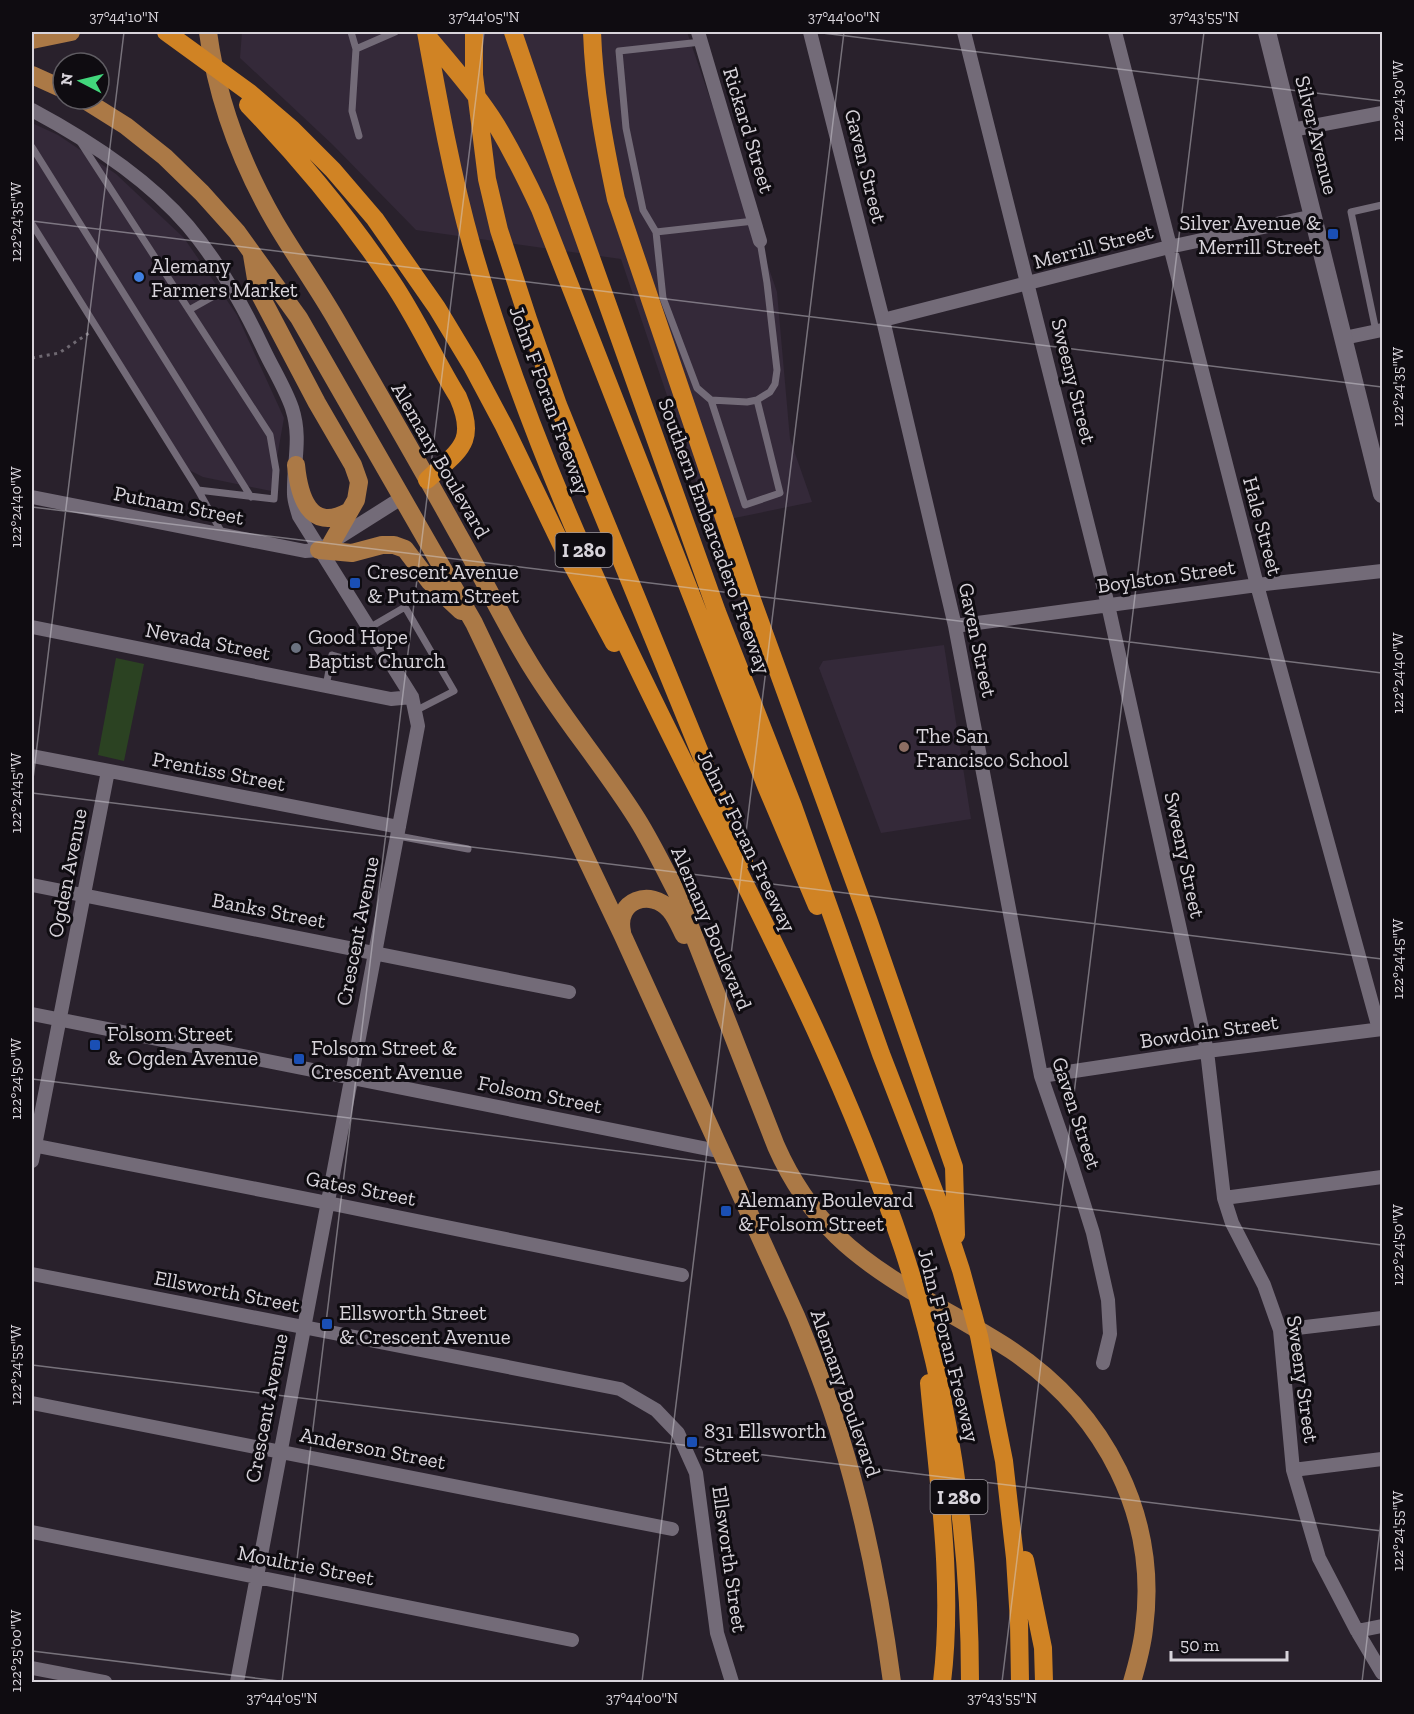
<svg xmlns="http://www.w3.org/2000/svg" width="1414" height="1714" viewBox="0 0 1414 1714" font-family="'Zilla Slab',serif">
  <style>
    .built { fill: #342939 }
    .green { fill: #2b4222 }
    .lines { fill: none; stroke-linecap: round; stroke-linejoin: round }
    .path { stroke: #6f6972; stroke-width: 3; stroke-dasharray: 3 4.5; stroke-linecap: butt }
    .lane { stroke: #736b78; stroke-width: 7 }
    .street { stroke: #736b78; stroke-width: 14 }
    .secondary { stroke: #736b78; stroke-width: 18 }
    .primary { stroke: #ab7946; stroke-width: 18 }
    .highway { stroke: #d08324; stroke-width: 18 }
    .ticks { fill: none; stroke: #d8d4db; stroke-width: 1.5; stroke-opacity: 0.45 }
    .transit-dot { fill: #1a4fb4; stroke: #0f0c11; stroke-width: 2 }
    .shop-dot { fill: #3f7fe0; stroke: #0f0c11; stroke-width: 2 }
    .worship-dot { fill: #6b7280; stroke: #0f0c11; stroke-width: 2 }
    .education-dot { fill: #8d6e63; stroke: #0f0c11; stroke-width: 2 }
    .labels { text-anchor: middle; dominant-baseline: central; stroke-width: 6; stroke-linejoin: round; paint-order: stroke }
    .shield { fill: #0f0c11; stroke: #9c989e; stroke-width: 1.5 }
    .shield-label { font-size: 20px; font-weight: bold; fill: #d8d4db }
    .street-label { font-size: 21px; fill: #d8d4db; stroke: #0f0c11 }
    .poi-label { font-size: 21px; fill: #d8d4db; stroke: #0f0c11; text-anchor: start }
    .neatline { fill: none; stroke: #d8d4db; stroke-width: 2 }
    .ticks-label { font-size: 15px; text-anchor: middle; fill: #d8d4db }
  </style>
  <rect width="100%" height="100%" fill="#29212c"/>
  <path class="built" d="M242,32H687L777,292L790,439L812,502L710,523L621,259L416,230L333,145L240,58Z
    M32,123L58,135L116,174L184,238L237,315L284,418L271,491L203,477L187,469L32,218Z
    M944,645L971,819L881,833L819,668L823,661Z"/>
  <path class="green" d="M116,658L144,664L124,761L98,755Z"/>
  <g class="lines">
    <path class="path" d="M32,358L59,353L89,333"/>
    <path class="lane" d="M351,32L356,49L352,111L359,136
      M701,42L619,51L626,128L643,210L656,232L754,221
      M356,49L395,32
      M79,140L270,435L276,470L274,499L198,490
      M32,147L251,497
      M32,224L198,490L222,533
      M656,232L663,298L697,388L711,400L747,402L757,400L770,392L775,384L777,370L767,283L760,241
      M189,310L230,287
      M1376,331L1351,212L1382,205
      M711,400L745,505L780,493L757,400
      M369,628L405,607L454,691L415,711
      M326,686L332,655L361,663
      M398,836L468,849"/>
    <path class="street" d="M698,32L760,241
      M810,32L883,320L955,626L1041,1076L1071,1163L1093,1233L1108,1300L1110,1334L1103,1363
      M964,32L1108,605L1207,1051L1224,1198L1232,1223L1264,1285L1280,1330L1293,1470L1319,1558L1357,1631L1382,1673
      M1115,32L1257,585L1379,1029
      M32,110C88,140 146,177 188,226C219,263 244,307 264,350C273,369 285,388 292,408C302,439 293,463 294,494C294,501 297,509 299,516L412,697L418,726L237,1682
      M1292,130L1382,113
      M883,320L1169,247L1314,216
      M1344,338L1382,330
      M32,497L305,551L319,550L403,497
      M955,626L1257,585L1382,571
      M32,627L391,699L412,697
      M32,756L399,827
      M32,885L569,992
      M32,1014L723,1152
      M1041,1076L1207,1051L1382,1029
      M32,1145L328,1203L682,1275
      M32,1161L108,771
      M1224,1198L1382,1177
      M32,1274L620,1389L656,1410L678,1433L696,1473L717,1633L732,1682
      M1280,1330L1382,1318
      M32,1403L672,1529
      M1293,1470L1382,1459
      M32,1532L572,1640
      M1357,1631L1382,1626
      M32,1668L105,1682"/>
    <path class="secondary" d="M1267,32L1382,494"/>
    <path class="primary" d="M208,32C217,100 241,163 275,222C295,256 318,288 338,323C378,393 419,463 458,534C481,574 501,616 525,656C558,713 602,763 637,819C652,843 664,868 677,893L776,1146C791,1180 811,1210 837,1236C883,1281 956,1314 1011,1350C1105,1413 1159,1516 1144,1629C1142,1647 1137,1665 1132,1682
      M32,40L71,32
      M32,75L63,89
      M83,99L126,126L165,157L202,193L237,232L299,318L474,623L623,936L796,1316C812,1355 828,1395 840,1436C865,1517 881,1599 892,1682
      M252,255L258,291L317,403L353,465L359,482L356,500L332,542
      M296,465C299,495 309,533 348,512
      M319,550L352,553L382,545H394L405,549L430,582L461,611
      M622,932C615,900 651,888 670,910C676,917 680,927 684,935"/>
    <path class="highway" d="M166,32L250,93L292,129L333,170L375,219L437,308L472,366L504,426L563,548L614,643
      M426,32C439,104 452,176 472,247C507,368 554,486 606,601C705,817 828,1023 903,1249C949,1390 970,1535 970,1682
      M474,32V75L487,179L499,230L528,319L558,405L586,474L744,860
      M513,32L564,182L717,612L793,806L881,1054L941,1209L961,1270L979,1336L1004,1461L1015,1558L1019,1622L1020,1682
      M592,32C594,89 604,143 616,199L751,597L868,919L954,1167L956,1235
      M428,37C452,66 477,94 497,126C513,153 527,181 540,209L766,786L817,906
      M248,105C301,160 350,219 392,282C417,319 435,360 458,397C478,443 459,450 427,480
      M929,1383C938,1482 954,1583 942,1682
      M1025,1560L1043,1648L1044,1682"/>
  </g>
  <path class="ticks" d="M814,32L1382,101M32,221L1382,387M32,507L1382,673M32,787L124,32M32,793L1382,959M32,1079L1382,1245M32,1365L1382,1531M32,1651L288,1682M282,1682L484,32M642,1682L844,32M1002,1682L1204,32M1362,1682L1382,1512"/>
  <g class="transit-dot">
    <rect x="1327" y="228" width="12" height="12" rx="3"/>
    <rect x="349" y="577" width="12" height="12" rx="3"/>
    <rect x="89" y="1039" width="12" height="12" rx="3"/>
    <rect x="293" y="1053" width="12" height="12" rx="3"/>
    <rect x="720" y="1205" width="12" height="12" rx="3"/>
    <rect x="321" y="1318" width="12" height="12" rx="3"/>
    <rect x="686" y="1436" width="12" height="12" rx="3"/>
  </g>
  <circle class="shop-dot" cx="139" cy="277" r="6"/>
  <circle class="worship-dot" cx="296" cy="648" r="6"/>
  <circle class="education-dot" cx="904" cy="747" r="6"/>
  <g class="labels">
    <g class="shield">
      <rect x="555.5" y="533" width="57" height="34" rx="4.5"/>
      <rect x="930.5" y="1480" width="57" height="34" rx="4.5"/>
    </g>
    <g class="shield-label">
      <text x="584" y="550">I 280</text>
      <text x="959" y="1497">I 280</text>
    </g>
    <g class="street-label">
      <text transform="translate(749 130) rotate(73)">Rickard Street</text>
      <text transform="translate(1317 135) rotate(76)">Silver Avenue</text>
      <text transform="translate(866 166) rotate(76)">Gaven Street</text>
      <text transform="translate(1093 246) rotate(-15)">Merrill Street</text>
      <text transform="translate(1074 381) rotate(76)">Sweeny Street</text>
      <text transform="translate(550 400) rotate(70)">John F Foran Freeway</text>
      <text transform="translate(441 460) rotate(60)">Alemany Boulevard</text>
      <text transform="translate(179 505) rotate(11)">Putnam Street</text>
      <text transform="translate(1263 526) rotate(75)">Hale Street</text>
      <text transform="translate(715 536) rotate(70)">Southern Embarcadero Freeway</text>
      <text transform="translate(1166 576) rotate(-8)">Boylston Street</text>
      <text transform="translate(978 640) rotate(78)">Gaven Street</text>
      <text transform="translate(208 641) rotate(11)">Nevada Street</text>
      <text transform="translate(219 771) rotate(11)">Prentiss Street</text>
      <text transform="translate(747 841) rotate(64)">John F Foran Freeway</text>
      <text transform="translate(1185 855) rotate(78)">Sweeny Street</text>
      <text transform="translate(67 873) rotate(-79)">Ogden Avenue</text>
      <text transform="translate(269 910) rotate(11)">Banks Street</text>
      <text transform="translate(712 928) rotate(67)">Alemany Boulevard</text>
      <text transform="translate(357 931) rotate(-79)">Crescent Avenue</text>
      <text transform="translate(1209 1031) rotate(-8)">Bowdoin Street</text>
      <text transform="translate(540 1094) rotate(11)">Folsom Street</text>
      <text transform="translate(1077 1113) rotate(72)">Gaven Street</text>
      <text transform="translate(361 1188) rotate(11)">Gates Street</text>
      <text transform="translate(227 1291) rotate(11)">Ellsworth Street</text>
      <text transform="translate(949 1345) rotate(76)">John F Foran Freeway</text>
      <text transform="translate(1303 1379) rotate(82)">Sweeny Street</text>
      <text transform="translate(846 1393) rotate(71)">Alemany Boulevard</text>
      <text transform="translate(266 1408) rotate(-79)">Crescent Avenue</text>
      <text transform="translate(373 1448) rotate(11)">Anderson Street</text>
      <text transform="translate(730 1559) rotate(82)">Ellsworth Street</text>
      <text transform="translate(306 1565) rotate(11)">Moultrie Street</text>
    </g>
    <g class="poi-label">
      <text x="1321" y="222" text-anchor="end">Silver Avenue &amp;<tspan x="1321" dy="24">Merrill Street</tspan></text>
      <text x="151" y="265">Alemany<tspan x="151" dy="24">Farmers Market</tspan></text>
      <text x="367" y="571">Crescent Avenue<tspan x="367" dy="24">&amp; Putnam Street</tspan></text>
      <text x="308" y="636">Good Hope<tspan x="308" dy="24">Baptist Church</tspan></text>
      <text x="916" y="735">The San<tspan x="916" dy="24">Francisco School</tspan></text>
      <text x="107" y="1033">Folsom Street<tspan x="107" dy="24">&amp; Ogden Avenue</tspan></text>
      <text x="311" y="1047">Folsom Street &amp;<tspan x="311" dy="24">Crescent Avenue</tspan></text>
      <text x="738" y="1199">Alemany Boulevard<tspan x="738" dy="24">&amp; Folsom Street</tspan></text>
      <text x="339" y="1312">Ellsworth Street<tspan x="339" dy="24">&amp; Crescent Avenue</tspan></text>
      <text x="704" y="1430">831 Ellsworth<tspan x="704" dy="24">Street</tspan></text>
    </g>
  </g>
  <rect width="1414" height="1714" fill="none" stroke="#0f0c11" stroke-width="66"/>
  <g transform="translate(81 81) rotate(277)"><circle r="28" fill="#0f0c11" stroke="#5f5c62" stroke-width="1.5"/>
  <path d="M0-4.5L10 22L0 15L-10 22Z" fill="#42d77c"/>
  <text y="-9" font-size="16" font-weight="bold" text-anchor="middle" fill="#d8d4db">N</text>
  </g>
  <path d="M1171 1651v9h116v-9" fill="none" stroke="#d8d4db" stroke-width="3"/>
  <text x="1180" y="1651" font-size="18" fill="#d8d4db" stroke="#0f0c11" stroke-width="4.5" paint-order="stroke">50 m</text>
  <rect x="33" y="33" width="1348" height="1648" class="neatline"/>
  <g class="ticks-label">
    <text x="124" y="22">37°44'10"N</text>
    <text x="484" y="22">37°44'05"N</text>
    <text x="844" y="22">37°44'00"N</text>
    <text x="1204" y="22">37°43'55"N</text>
    <text transform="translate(1398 101) rotate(-90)" y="5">122°24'30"W</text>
    <text transform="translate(16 222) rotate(-90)" y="5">122°24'35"W</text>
    <text transform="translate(1398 387) rotate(-90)" y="5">122°24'35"W</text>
    <text transform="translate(16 507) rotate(-90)" y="5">122°24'40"W</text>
    <text transform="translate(1398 673) rotate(-90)" y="5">122°24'40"W</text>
    <text transform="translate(16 793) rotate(-90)" y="5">122°24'45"W</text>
    <text transform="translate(1398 959) rotate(-90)" y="5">122°24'45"W</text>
    <text transform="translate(16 1079) rotate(-90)" y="5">122°24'50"W</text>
    <text transform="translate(1398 1245) rotate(-90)" y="5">122°24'50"W</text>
    <text transform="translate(16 1365) rotate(-90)" y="5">122°24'55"W</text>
    <text transform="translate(1398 1531) rotate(-90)" y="5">122°24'55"W</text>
    <text transform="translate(16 1651) rotate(-90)" y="5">122°25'00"W</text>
    <text x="282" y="1703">37°44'05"N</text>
    <text x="642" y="1703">37°44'00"N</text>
    <text x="1002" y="1703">37°43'55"N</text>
  </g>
</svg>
